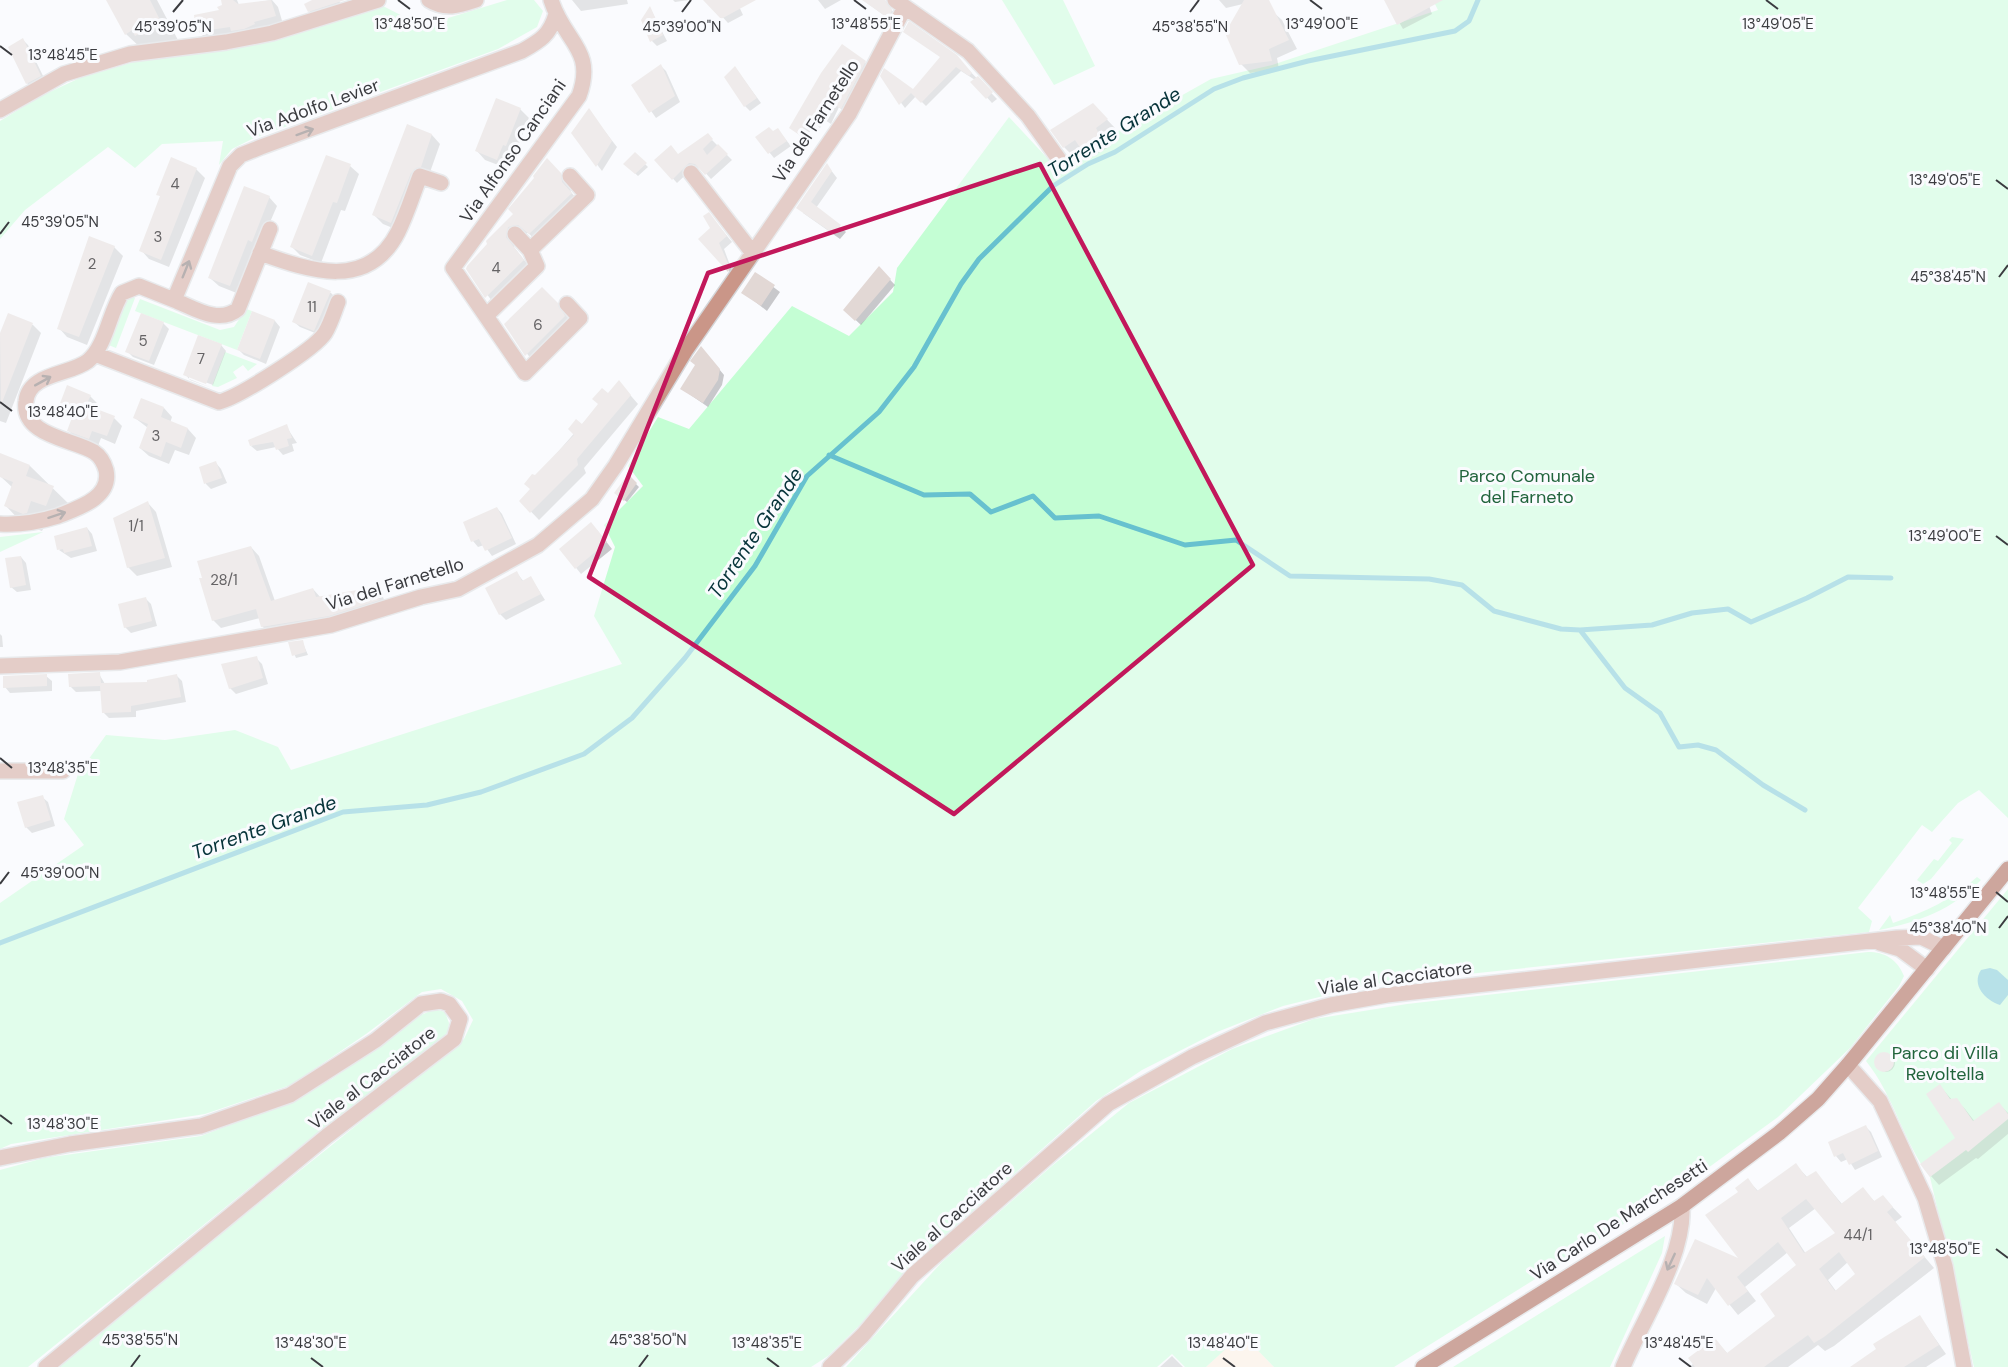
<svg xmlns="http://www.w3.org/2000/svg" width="2008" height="1367" viewBox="0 0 2008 1367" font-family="'DM Sans',sans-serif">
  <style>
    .education { fill: #feeedc }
    .green { fill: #c4fed4 }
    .water { fill: #67c1cf }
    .shadow { fill: #0003; fill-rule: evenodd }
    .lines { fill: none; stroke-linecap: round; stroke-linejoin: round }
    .stream { stroke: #67c1cf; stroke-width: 5 }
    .building { fill: #e2d8d5; fill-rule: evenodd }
    .minor-casing { stroke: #d4d5d8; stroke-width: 18 }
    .major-casing { stroke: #d4d5d8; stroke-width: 18 }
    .minor { stroke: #ca9688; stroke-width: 15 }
    .major { stroke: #983e28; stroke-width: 15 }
    .oneway { stroke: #665756 }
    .marked { fill: none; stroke: #c2185b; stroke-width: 4.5; stroke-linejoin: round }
    .ticks { fill: none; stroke: #3b3c40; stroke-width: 2 }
    .labels { text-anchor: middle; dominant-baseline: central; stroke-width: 6; stroke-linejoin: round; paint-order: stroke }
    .number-label { font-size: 15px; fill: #656365 }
    .street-label { font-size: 18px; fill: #3b3c40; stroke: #fafbfe }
    .park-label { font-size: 18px; fill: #21643c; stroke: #fafbfe }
    .water-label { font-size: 20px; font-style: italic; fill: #07343a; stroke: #fafbfe }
    .ticks-label { font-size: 15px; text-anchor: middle; fill: #3b3c40; stroke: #fafbfe; stroke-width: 6; stroke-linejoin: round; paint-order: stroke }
  </style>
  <rect width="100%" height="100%" fill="#fafbfe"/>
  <path class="education" d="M1242,1333L1274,1367H1206Z"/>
  <path class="green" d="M507,0H534L543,11L537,27L498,49L252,139L232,149L219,165L223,141L162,144L135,168L108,147L25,210L0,239V121L41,96L82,77L134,62L248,46L383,6L422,26Z
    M1002,0H1063L1095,66L1054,85Z
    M1433,0H2008V818L1979,790L1958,803L1932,832L1922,825L1858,908L1872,921L1869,932L1372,984L1283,1006L1217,1032L1142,1070L1096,1101L915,1262L859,1326L828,1356L811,1367H55L464,1039L473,1020L462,1001L441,989L422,992L366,1034L291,1085L205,1114L11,1144L0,1149V903L84,845L64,819L78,774L106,735L165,740L235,730L278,747L291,770L622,664L594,616L615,547L604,525L643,486L628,466L658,417L689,429L792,306L849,336L893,292L897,268L1009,117L1049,160L1072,157L1211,79L1272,65L1438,10Z
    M131,296L135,298L116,348L106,344L124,300Z
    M140,299L220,330L234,327L246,309L252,311L237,350L135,311Z
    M225,352L257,364L248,371L243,365L233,372L237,378L218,387L212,386Z
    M43,532L0,552V537Z
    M1952,837L1964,839L1931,879L1923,884L1917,880L1934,859L1938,861L1952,843L1949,840Z
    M1977,877L1981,880C1952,910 1919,922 1879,930L1890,915L1893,923C1925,912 1953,899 1977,877Z
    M2008,889V1367H1974L1930,1177C1903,1141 1894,1096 1866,1061Z
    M1868,952C1885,952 1897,959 1904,976L1899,986L1850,1048L1778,1117L1675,1192L1394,1367H1274L1242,1334L1206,1367H1185L1172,1354L1157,1367H846L942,1262L1053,1165L1129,1103L1232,1049L1314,1019L1407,1004Z
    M435,1009L445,1012L449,1023L448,1032L439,1042L326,1126L28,1367H0V1170L44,1158L201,1136L290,1102L332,1079L421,1015Z
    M1665,1236L1662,1253L1610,1367H1453Z"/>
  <path class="water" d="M1990,968L1997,970L2008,980V995L2000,1005C1985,1000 1971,985 1981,970Z"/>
  <path class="shadow" d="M108,0H157L178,40L154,52L144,51L126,34Z
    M222,0H237L239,5L272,0L278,7L283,24L207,40L198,31L224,6Z
    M315,0H339L342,8L315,16L309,11Z
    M572,0H627L628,4L581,11Z
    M673,0H689L675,2Z
    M707,0H736L743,15L728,23Z
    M818,0H841L825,9Z
    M863,0H885L896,16L893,22Z
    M1219,0H1251L1273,12L1282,20L1297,49L1277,58L1279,69L1250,73L1241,64L1243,4L1226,8Z
    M1386,0H1427L1432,14L1403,29Z
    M650,8L667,41L657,46L652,41Z
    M905,32L961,62L997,99L992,103L973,82L975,80L961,71L926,106L916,96L905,108L881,76L913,91L941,57Z
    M23,40L28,45L46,82L32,89L27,83Z
    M865,62L870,68L846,113L839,107L831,124L825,120L820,128L816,124L804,139L791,128Z
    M661,66L666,71L680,102L656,118L633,85Z
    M739,73L761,103L750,111L745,106Z
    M1093,105L1115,128L1104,137L1109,147L1091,157L1083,149L1073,156L1064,147Z
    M520,109L529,118L515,154L512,153L506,168L485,160L477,151Z
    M589,111L617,147L602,171L573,133Z
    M408,126L432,135L440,144L429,175L400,231L383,224L374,215Z
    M778,130L791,146L774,158L757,137Z
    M712,140L732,160L711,179L701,168L694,167L677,183L656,160L679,156Z
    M635,154L648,167L638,176L625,164Z
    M547,160L569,183L571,192L580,203L538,242L528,233L516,236L514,247L532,270L495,305L468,269L515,214Z
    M827,165L837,178L816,208L846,232L840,239L803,213Z
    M350,166L359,174L345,211L341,210L321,263L300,255L292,247Z
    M196,169L205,178L169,267L149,259L141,250L162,198L158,194Z
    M269,197L277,206L239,294L219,286L210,278Z
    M714,220L732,242L724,249L734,276L700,239L712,228Z
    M114,247L123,256L87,345L67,337L59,328Z
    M879,268L895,285L861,325L845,310Z
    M756,274L780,292L767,311L743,292Z
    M309,284L331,293L336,298L320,335L300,327L294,322Z
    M542,289L566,313L573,326L535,364L505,325Z
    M253,313L275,321L280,327L266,364L244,355L239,350Z
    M9,315L33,325L41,333L6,423L0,421V337Z
    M163,323L169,329L154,365L133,357L127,351Z
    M221,345L226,351L213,385L189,376V379L212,388L190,380L185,374Z
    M705,352L724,375L722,385L708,407L682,389Z
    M619,382L638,404L584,468L586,473L539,520L521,501L532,490L536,477Z
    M90,396L99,405L96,411L114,418L122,426L115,444L101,438L98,446L77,439L68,430L74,416L60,405Z
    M164,408L172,417L170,423L188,429L196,438L189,455L175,450L169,464L149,456L140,448L148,428L135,418Z
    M286,426L297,443L292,444L294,451L283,455L276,447L257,451L251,446Z
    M7,458L30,466L71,506L64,523L49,517L42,531L23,524L6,506L13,488L0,476Z
    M216,463L221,469L227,483L211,489L206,484L201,468Z
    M628,476L639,487L627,502L618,495Z
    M148,503L156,512L172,567L137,576L128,567Z
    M497,508L502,514L516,544L492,556L484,545L478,547L473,541Z
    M87,528L92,534L97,551L71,558L59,550Z
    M597,530L612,549L581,574L561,549Z
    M251,547L259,556L275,601L313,589L321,598L375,588L383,597L387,608L271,635L262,626L260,618L221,628L213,620Z
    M21,557L26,563L31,590L17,592L11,587Z
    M517,573L524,582L531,578L545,600L506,620L500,614Z
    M146,599L151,604L157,626L131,633L125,627Z
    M0,634L2,636L3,647H0Z
    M302,641L308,655L296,658L290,644Z
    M256,658L262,664L268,684L236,694L230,688Z
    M99,674L105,684H149L176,675L182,681L186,702L136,711V717L109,718L103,712L102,691L76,692L70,686Z
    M46,676L52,681V691L10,693L5,687Z
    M42,797L48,802L55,826L32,833L26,827Z
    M1877 1063a9 9 0 1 1 18 0a9 9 0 1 1-18 0Z
    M1940,1086L1952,1100H1956L1965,1109L1975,1122L1999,1104L2008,1113V1134L1978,1159L1976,1158L1939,1185L1931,1176L1957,1138Z
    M1866,1127L1871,1132L1882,1157L1855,1170L1848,1159L1841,1162L1836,1156L1830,1143Z
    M1796,1165L1808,1178L1816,1173L1842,1204L1863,1189L1875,1202L1883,1197L1902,1217L1895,1222L1934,1268L1834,1346L1825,1351L1818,1345L1788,1367H1690L1715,1340L1728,1354L1777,1316L1798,1266L1788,1252L1745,1287L1756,1301L1738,1315L1716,1288L1707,1304L1686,1293L1676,1284L1743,1262L1740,1193L1748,1180L1759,1192ZM1816,1208L1838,1233L1806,1254L1789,1228ZM1848,1262L1857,1275L1836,1291L1828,1280Z
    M1920,1317L1946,1354L1926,1367H1855Z
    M1172,1356L1183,1367H1160Z"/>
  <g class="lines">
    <path class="stream" d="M829,455L924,495L970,494L991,512L1033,496L1055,518L1099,516L1185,545L1236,540L1290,576L1429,579L1462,585L1494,611L1561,629L1580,630L1625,688L1660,713L1679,747L1698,745L1716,750L1763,785L1805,810
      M1580,630L1652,625L1692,613L1728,609L1751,622L1807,598L1848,577L1891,578
      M0,943L343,812L427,805L481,792L584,754L632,718L685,658L755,566L807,476L879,412L914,367L961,284L979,259L1053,186L1088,164L1115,152L1214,89L1243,78L1308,61L1455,31L1469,21L1478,0"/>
  </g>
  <path class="building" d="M106,0H150L161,22L135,36L132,30L125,35Z
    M221,0H233L238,4L271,0L276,16L254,22L255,24L244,29L231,31L230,27L196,32L194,15L219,10L217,7L222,5Z
    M312,0H345L308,12L304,4Z
    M703,0H756L721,19Z
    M862,0H885L892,10L888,18Z
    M1244,0H1269L1289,40L1269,49L1272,61L1239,65L1225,33Z
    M1384,0H1443L1397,25Z
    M650,6L663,35L650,42L641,20Z
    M909,21L957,55L972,73L969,76L956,67L921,103L911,93L899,105L880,76L884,68L913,89L940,57L903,32Z
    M23,38L41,76L26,84L8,47Z
    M842,44L866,61L841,109L833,103L825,120L819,116L814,124L810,120L798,134L789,128L821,73Z
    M661,64L675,96L649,113L631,85Z
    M735,66L757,98L744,107L724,77Z
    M978,76L993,92L986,99L970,82Z
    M496,98L521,108L506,146L503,145L497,160L475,151Z
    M1093,103L1108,119L1096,128L1101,138L1081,149L1075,140L1063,148L1050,130Z
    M589,108L612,141L596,167L571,133Z
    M407,124L432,134L421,167L411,173L391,223L372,215Z
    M769,127L773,131L778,128L787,141L768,154L755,137Z
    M708,133L713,139L703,149L707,155L718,144L728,154L705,175L695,164L689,163L672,180L654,160L671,145L678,154Z
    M635,152L647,163L635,174L623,164Z
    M326,155L351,164L337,203L333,202L312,256L290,247Z
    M171,157L197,168L161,260L139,251L160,196L156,195Z
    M547,158L561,173L562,182L572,193L529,234L518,225L508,227L506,237L524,260L485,298L466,269L467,266L487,244L486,241L513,214L508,209L534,178L533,176Z
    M827,163L832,171L811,202L841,225L834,234L796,208Z
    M244,186L270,196L252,242L248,240L230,286L208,278Z
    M709,212L727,236L719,243L730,268L728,272L698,239L710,228L703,216Z
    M89,236L115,246L79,337L57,329Z
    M879,266L891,279L855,321L843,310Z
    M755,272L775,285L761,306L741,293Z
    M308,282L331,291L314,331L292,322Z
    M542,287L558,303L565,316L525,356L504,324Z
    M252,311L275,320L260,359L237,350Z
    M8,313L33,323L1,405L0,333Z
    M141,313L164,322L149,361L125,352Z
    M198,335L222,344L206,384L183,375Z
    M701,346L720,369L718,380L703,403L680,389L695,365L690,361Z
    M619,380L631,395L577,459L578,465L530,513L519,501L530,489L524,484L532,474L535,475L574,435L568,429L576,419L582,424L598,404L592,399L602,388L608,393Z
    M67,385L91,395L86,405L115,416L107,436L92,431L89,439L67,431L74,412L59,406Z
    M141,398L164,407L161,417L188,428L181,448L166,442L161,457L139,448L148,424L133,418Z
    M287,424L292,438L287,439L289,446L276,450L273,442L250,446L248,440Z
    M0,453L30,465L26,476L54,486L46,506L31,501L27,513L23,514L4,506L13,482L0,477Z
    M216,461L222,478L204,484L199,467Z
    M628,474L637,483L624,501L614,493Z
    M148,501L165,558L127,568L113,518Z
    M497,507L512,538L485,551L479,539L471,542L463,522Z
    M591,522L607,542L575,569L559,549Z
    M87,527L92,546L64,553L63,549L57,550L54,536Z
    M251,546L271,601L313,588L316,597L375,587L380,600L329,616L261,627L256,609L212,621L199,578H202L197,561Z
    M21,556L26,585L10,588L5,558Z
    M517,571L522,581L531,576L541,594L499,615L485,588Z
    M146,597L152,621L124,628L118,604Z
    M303,640L306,652L292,656L288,642Z
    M257,656L263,678L229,689L221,664Z
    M100,672L101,683L147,682V680L177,674L181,697L131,706V712L102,713L100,686L69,687L68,674Z
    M47,674V686L3,688V676Z
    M43,795L51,820L25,828L17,802Z
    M1874 1062a10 10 0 1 1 20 0a10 10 0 1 1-20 0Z
    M1940,1084L1950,1099L1957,1098L1973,1121L1999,1102L2008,1114V1119L1968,1152L1966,1150L1930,1177L1920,1164L1955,1138L1926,1094Z
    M1866,1125L1878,1151L1849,1165L1843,1153L1834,1157L1828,1142Z
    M1796,1163L1806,1177L1816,1171L1841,1204L1863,1187L1874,1201L1883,1195L1893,1207L1887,1212L1925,1257L1824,1337L1814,1343L1808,1335L1764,1367H1695L1688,1358L1715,1338L1727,1353L1775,1316L1760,1294L1796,1265L1778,1242L1737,1277L1748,1291L1728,1306L1707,1278L1698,1295L1674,1284L1695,1239L1738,1258L1705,1215L1738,1192L1735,1188L1748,1178L1757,1191ZM1806,1199L1835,1233L1804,1253L1781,1218ZM1839,1252L1855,1274L1835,1291L1819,1269Z
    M1920,1315L1939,1345L1904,1367H1850L1876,1349L1873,1344Z"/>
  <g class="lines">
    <defs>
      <path id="minor" d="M429,0C445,10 458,6 476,0
        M551,0C564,42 596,49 579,96L453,268L525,373L580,318L567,304
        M895,0L968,51L1028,116L1063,165
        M0,110L64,74L130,54L226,42L272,33L378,0
        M691,173L752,252
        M515,234L530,250
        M260,253C310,271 368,291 398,232C407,214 413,194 420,176L441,183
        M174,300C194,308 219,325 238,309L270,229
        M486,316L537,266L530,250L587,195L570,176
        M95,354L219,402C239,397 315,349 325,333C331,323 334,312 338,302
        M0,524C20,525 39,522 58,516C78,508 112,498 106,470C104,463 100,456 94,452C73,439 21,436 26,401C29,373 70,375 88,361C106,346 109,313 122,293L139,286L174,300L230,166L241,155L261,147L522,51C540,41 550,35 556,14
        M0,666L120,662L331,625L421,597L458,589L538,545L592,499L616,465L685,351L849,114L905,7
        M0,771H63
        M1880,943L1900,949L1927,969
        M1848,1065L1880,1101L1925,1198L1945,1266L1964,1367
        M0,1158L70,1144L201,1126L290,1095L376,1040L421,1004L441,1001L449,1004L460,1019L454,1039L327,1136L46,1367
        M830,1367L863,1335L912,1276L1108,1104L1192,1057L1265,1023L1331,1005L1387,995L1897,938L1921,937L1944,948
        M1623,1367C1643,1319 1685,1257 1682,1206"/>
      <path id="major" d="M1423,1367L1682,1206L1779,1133L1818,1099L1848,1065L2008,869"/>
    </defs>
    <use href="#minor" class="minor-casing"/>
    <use href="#major" class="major-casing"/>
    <use href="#minor" class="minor"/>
    <use href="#major" class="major"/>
  </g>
  <defs><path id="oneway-shaft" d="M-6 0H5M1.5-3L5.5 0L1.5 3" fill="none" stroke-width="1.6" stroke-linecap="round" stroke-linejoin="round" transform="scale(1.5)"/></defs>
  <g class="oneway">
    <use href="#oneway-shaft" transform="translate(305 132) rotate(-20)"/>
    <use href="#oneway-shaft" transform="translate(186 269) rotate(-68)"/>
    <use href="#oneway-shaft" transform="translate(43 381) rotate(-29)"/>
    <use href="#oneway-shaft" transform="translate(57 515) rotate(-18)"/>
    <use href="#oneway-shaft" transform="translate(1671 1262) rotate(115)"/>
  </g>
  <path d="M0 0H2008V1367H0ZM1040,164L1253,565L954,814L589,577L708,273Z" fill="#fafbfe" fill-opacity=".55" fill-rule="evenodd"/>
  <path class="marked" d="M1040,164L1253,565L954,814L589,577L708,273Z"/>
  <path class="ticks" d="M398,0L410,9M854,0L866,9M1310,0L1322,9M1766,0L1778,9M173,12L183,0M682,12L691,0M1190,12L1199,0M0,46L12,55M1996,180L2008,189M0,234L9,222M1999,277L2008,265M0,402L12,411M1996,536L2008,545M0,758L12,768M0,884L9,872M1996,892L2008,902M1999,928L2008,916M0,1115L12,1124M1996,1249L2008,1258M311,1358L323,1367M767,1358L779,1367M1223,1358L1235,1367M1679,1358L1691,1367M131,1367L140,1355M639,1367L648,1355"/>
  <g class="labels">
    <g class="number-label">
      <text x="175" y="184">4</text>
      <text x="158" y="237">3</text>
      <text x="92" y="264">2</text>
      <text x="496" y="268">4</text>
      <text x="312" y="307">11</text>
      <text x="538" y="325">6</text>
      <text x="143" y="341">5</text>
      <text x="201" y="359">7</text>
      <text x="156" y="436">3</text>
      <text x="136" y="526">1/1</text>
      <text x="224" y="580">28/1</text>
      <text x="1858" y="1235">44/1</text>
    </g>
    <g class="street-label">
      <text transform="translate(313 108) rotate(-20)">Via Adolfo Levier</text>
      <text transform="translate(816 121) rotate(-57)">Via del Farnetello</text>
      <text transform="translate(513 151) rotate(-55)">Via Alfonso Canciani</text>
      <text transform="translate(395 584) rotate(-17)">Via del Farnetello</text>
      <text transform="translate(1395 978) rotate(-8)">Viale al Cacciatore</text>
      <text transform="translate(372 1078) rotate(-38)">Viale al Cacciatore</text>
      <text transform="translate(952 1217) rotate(-42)">Viale al Cacciatore</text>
      <text transform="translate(1619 1220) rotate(-33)">Via Carlo De Marchesetti</text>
    </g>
    <g class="park-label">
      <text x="1527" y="476">Parco Comunale<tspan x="1527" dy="21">del Farneto</tspan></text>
      <text x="1945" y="1053">Parco di Villa<tspan x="1945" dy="21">Revoltella</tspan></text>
    </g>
    <g class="water-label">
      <text transform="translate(1114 132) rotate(-32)">Torrente Grande</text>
      <text transform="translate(755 533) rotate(-56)">Torrente Grande</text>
      <text transform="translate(264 827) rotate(-20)">Torrente Grande</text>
    </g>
  </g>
  <g class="ticks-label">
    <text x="866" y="29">13°48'55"E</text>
    <text x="1322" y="29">13°49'00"E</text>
    <text x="1778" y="29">13°49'05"E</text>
    <text x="410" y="29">13°48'50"E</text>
    <text x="173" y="32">45°39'05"N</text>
    <text x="682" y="32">45°39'00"N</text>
    <text x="1190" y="32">45°38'55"N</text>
    <text x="63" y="60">13°48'45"E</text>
    <text x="1945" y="185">13°49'05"E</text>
    <text x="60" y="227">45°39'05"N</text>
    <text x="1948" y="282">45°38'45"N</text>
    <text x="63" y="417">13°48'40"E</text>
    <text x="1945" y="541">13°49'00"E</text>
    <text x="63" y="773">13°48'35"E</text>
    <text x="60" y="878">45°39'00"N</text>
    <text x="1945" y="898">13°48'55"E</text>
    <text x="1948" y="933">45°38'40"N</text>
    <text x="63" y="1129">13°48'30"E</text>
    <text x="1945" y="1254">13°48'50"E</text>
    <text x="140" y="1345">45°38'55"N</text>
    <text x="648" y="1345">45°38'50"N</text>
    <text x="311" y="1348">13°48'30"E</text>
    <text x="767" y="1348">13°48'35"E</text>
    <text x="1223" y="1348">13°48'40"E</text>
    <text x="1679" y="1348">13°48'45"E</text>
  </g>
</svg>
